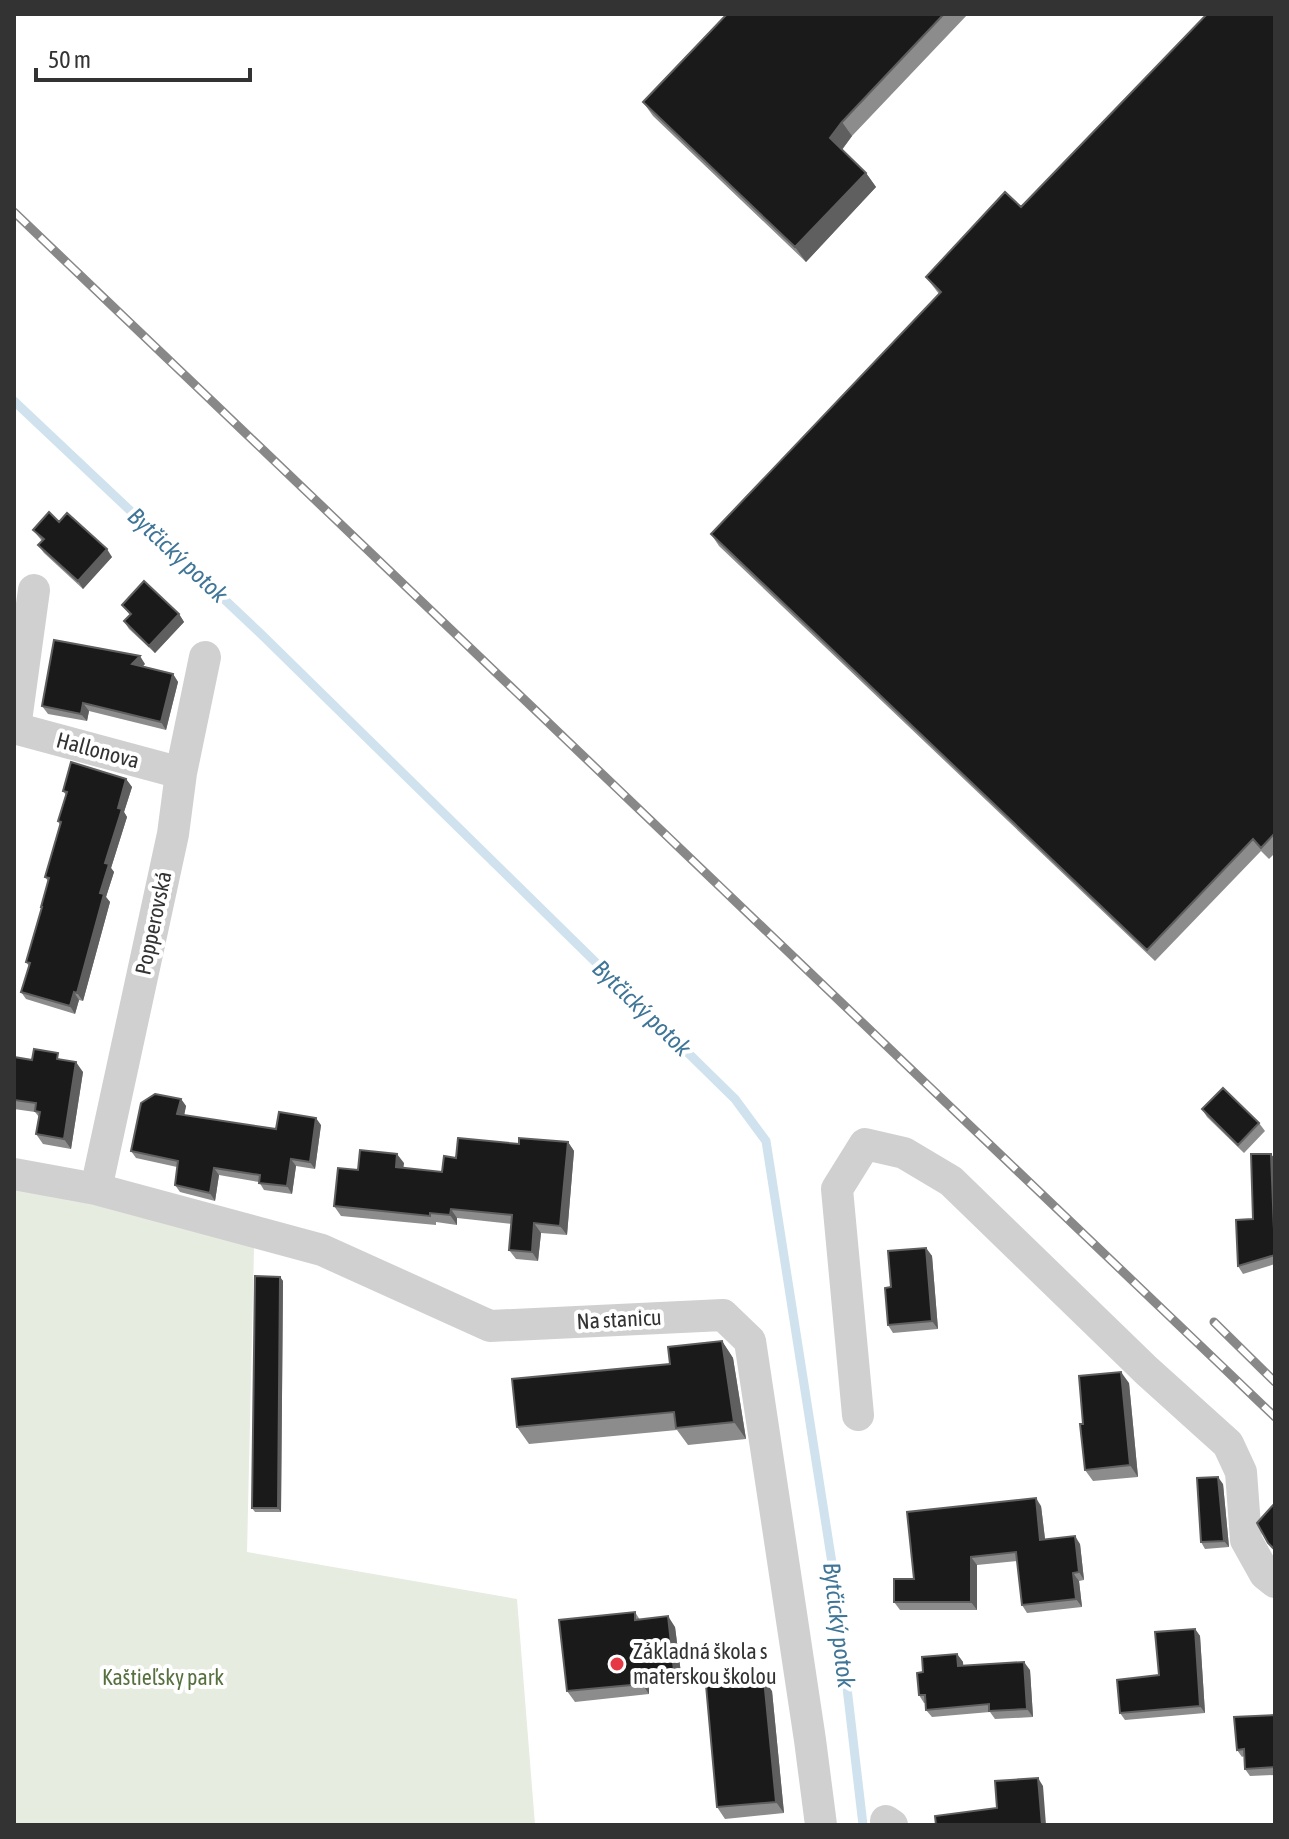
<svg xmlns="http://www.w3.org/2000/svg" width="1289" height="1839" viewBox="0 0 1289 1839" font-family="'Asap Condensed',sans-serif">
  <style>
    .green { fill: #e6ecdf }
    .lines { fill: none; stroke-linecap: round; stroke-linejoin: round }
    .stream { stroke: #cfe2ee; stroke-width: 9 }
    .minor { stroke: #d0d0d0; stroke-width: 32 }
    .rail-casing { stroke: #888; stroke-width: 9 }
    .rail { stroke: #fff; stroke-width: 6; stroke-dasharray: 18; stroke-linecap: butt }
    .wall { fill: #8c8c8c }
    .shaded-wall { fill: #5f5f5f }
    .building { fill: #1a1a1a; stroke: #5f5f5f; stroke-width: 2 }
    .poi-dot { fill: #e63946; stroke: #fff; stroke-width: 3 }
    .labels { text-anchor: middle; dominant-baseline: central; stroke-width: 8; stroke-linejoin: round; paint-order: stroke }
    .street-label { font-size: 22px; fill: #333; stroke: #fff }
    .poi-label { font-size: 22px; fill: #333; stroke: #fff; text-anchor: start }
    .park-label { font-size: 22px; fill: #56703f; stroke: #fff }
    .water-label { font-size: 24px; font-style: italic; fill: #3f7597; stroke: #fff }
  </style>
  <rect width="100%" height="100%" fill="#fff"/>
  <path class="green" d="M14,1187L92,1201L254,1247L247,1552L517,1599L535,1825H14Z"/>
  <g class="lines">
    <path class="stream" d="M14,401L261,634L735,1099L766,1141L834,1576L863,1825"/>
    <path class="minor" d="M14,728L181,773
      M15,728L34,590
      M14,1174L96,1189L322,1250L490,1326L723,1315L750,1341L810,1740L821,1825
      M96,1189L173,834L181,773L205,657
      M858,1415L837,1189L865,1144L904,1153L951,1181L1147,1371L1228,1444L1241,1472L1246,1540L1265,1574L1275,1582
      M886,1821L892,1825"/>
    <defs>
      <path id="rail" d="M14,212L1275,1417
        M1214,1322L1275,1382"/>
    </defs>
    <use href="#rail" class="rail-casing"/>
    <use href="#rail" class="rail"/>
  </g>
  <path class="wall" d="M727,14H968L852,136L842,150L866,173L876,187L806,262L653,116L643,102Z
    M1275,14V853L1269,859L1261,851L1155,961L719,546L711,534L939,294L926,277Z
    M59,522L112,557L83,589L44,553L38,545L42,541L33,530Z
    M122,605L179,614L184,622L155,653L129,629L124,621L130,615Z
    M145,664L143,666L173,674L178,682L166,730L89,711L87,721L48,714L42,706Z
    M126,779L132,787L124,812L127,817L111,868L114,872L106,897L110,902L83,1001L79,1000L75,1014L26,999L21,992L29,966L26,962L42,909L41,907L48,881L45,877L60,825L58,821L66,795L63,791Z
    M14,1057L32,1060H63L83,1072L71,1149L43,1144L36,1134L39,1117L35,1112L14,1109Z
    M181,1099L186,1106L184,1115L276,1129L321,1125L315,1169L296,1166L292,1194L264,1190L259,1182L219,1175L215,1201L180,1192L175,1185L177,1167L136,1158L131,1151Z
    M1202,1109L1259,1123L1265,1131L1244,1153L1207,1117Z
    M568,1142L574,1151L567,1235L541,1233L538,1261L516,1259L509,1250L512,1224L457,1218V1225L436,1222V1225L341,1216L334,1206L358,1170L404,1163L403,1168L442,1172L456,1158L519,1144Z
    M1275,1159V1264L1243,1274L1238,1266Z
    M926,1248L932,1256L938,1329L893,1333L888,1325Z
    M280,1277L283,1281L281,1512H255L252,1508Z
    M722,1341L733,1358L746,1439L688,1445L677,1430L529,1444L517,1427Z
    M1129,1383L1138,1477L1093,1481L1085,1470L1083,1424Z
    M1223,1484L1229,1547L1205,1549L1201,1542Z
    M1041,1506L1045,1539L1080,1544L1084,1580L1079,1581L1082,1607L1027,1613L1022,1605L1017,1561L977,1565V1610H900L894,1602L914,1579Z
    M635,1612L640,1620L675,1627L682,1681L649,1685V1694L575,1702L567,1691Z
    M1195,1629L1200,1636L1205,1713L1125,1720L1120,1713L1159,1675Z
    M957,1654L963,1662V1666L1030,1670L1033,1717L995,1719L990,1712L932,1717L926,1710V1703H924L919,1695L923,1672Z
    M772,1691L784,1813L725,1819L717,1807Z
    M1275,1715V1775L1250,1776L1245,1769L1244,1756L1242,1757L1237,1750Z"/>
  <path class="shaded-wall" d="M842,122L852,136L840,152L830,138Z
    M866,173L876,187L806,262L795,247Z
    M107,549L112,557L83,589L78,581Z
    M179,614L184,622L155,653L149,646Z
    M140,656L145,664L138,671L132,664Z
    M173,674L178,682L166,730L161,722Z
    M83,703L89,711L87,721L81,714Z
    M126,779L132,787L124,812L127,817L111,868L114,872L106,897L110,902L83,1001L77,993L100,893L105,863Z
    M74,992L79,1000L75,1014L70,1006Z
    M76,1062L83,1072L71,1149L64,1139Z
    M181,1099L186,1106L183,1121L177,1114Z
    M316,1118L321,1125L315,1169L310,1162Z
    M568,1142L574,1151L567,1235L560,1226Z
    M397,1154L404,1163L402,1176L396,1167Z
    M1271,1154L1275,1159V1235Z
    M291,1159L296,1166L292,1194L287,1186Z
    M214,1168L219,1175L215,1201L210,1193Z
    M451,1209L457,1218V1225L450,1215Z
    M534,1223L541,1233L538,1261L532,1252Z
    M926,1248L932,1256L938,1329L932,1321Z
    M280,1277L283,1281L281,1512L278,1508Z
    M722,1341L733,1358L746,1439L734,1422Z
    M1121,1372L1129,1383L1138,1477L1130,1465Z
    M1218,1477L1223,1484L1229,1547L1224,1541Z
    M1036,1498L1041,1506L1046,1547L1040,1540Z
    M1075,1536L1080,1544L1084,1580L1079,1572Z
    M971,1557L977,1565V1610L971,1602Z
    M1073,1573L1079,1581L1082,1607L1076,1599Z
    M668,1616L675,1627L682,1681L674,1671Z
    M1195,1629L1200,1636L1205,1713L1200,1706Z
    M957,1654L963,1662L964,1674L958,1666Z
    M1024,1662L1030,1670L1033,1717L1027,1709Z
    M641,1675L649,1685V1694L642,1684Z
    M764,1679L772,1691L784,1813L776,1802Z
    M1038,1778L1043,1786L1046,1825H1042Z"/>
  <path class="building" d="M727,14H944L842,122L830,138L866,173L795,247L643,102Z
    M1207,14H1275V833L1261,848L1253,839L1147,950L711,534L941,292L926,277L1005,192L1021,207Z
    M49,512L59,522L67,513L107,549L78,581L38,545L44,539L33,530Z
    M144,581L179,614L149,646L124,621L131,614L122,605Z
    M54,640L140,656L132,664L173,674L161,722L83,703L81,714L42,706Z
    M71,762L126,779L118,808L122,809L105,863L109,864L100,893L104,894L77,993L74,992L70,1006L21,992L30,963L26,962L42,907H41L49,878L45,877L61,822L58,821L67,792L63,791Z
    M34,1049L58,1053L57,1059L76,1062L64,1139L36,1134L40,1112L35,1111L36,1103L14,1100V1057L32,1060Z
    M1223,1088L1259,1123L1238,1145L1202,1109Z
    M155,1094L181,1099L177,1114L276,1129L279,1112L316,1118L310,1162L291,1159L287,1186L259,1183L260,1175L214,1168L210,1193L175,1185L178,1161L131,1151L141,1103Z
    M458,1138L519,1144V1138L568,1142L560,1226L534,1223L532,1252L509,1250L512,1215L451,1209L450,1215L430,1213V1216L334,1206L338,1168L358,1170L360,1150L397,1154L396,1167L442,1172L444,1156L456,1158Z
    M1251,1154H1271L1275,1255L1238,1266L1236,1220L1253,1219Z
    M926,1248L932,1321L888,1325L885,1288L891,1287L888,1251Z
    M255,1276L280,1277L278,1508H252Z
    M722,1341L734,1422L676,1428L674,1412L517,1427L512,1379L670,1364L668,1347Z
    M1121,1372L1130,1465L1085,1470L1080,1424H1083L1079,1376Z
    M1218,1477L1224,1541L1201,1542L1197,1478Z
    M1036,1498L1040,1540L1075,1536L1079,1572L1073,1573L1076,1599L1022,1605L1016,1552L971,1557V1602H894V1579H914L907,1512Z
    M1275,1503V1550L1268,1543L1257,1523Z
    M635,1612V1620L668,1616L674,1671L641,1675L642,1684L567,1691L559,1620Z
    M1195,1629L1200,1706L1120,1713L1117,1680L1159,1675L1155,1632Z
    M957,1654L958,1666L1024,1662L1027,1709L989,1711V1704L926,1710L925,1695H919L917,1673L923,1672L922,1657Z
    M764,1679L776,1802L717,1807L706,1685Z
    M1275,1715V1775L1274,1767L1245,1769L1244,1749L1237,1750L1234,1717Z
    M1038,1778L1042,1825H936L935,1816L997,1808L995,1781Z"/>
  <circle class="poi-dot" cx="617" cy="1664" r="8"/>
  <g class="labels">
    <g class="street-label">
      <text transform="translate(98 750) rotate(15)">Hallonova</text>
      <text transform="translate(153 923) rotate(-78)">Popperovská</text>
      <text transform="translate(619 1319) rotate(-3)">Na stanicu</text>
    </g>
    <g class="poi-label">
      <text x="633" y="1651">Základná škola s<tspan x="633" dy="25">materskou školou</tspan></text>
    </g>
    <g class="park-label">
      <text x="163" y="1677">Kaštieľsky park</text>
    </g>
    <g class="water-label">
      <text transform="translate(178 555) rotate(43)">Bytčický potok</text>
      <text transform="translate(642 1008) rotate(44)">Bytčický potok</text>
      <text transform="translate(839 1625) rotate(83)">Bytčický potok</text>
    </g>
  </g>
  <rect width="1289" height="1839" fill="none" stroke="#333333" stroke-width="32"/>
  <path d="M36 68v12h214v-12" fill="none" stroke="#333333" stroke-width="4"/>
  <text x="48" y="68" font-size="24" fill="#333333" stroke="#ffffff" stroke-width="6" paint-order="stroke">50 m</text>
</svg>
